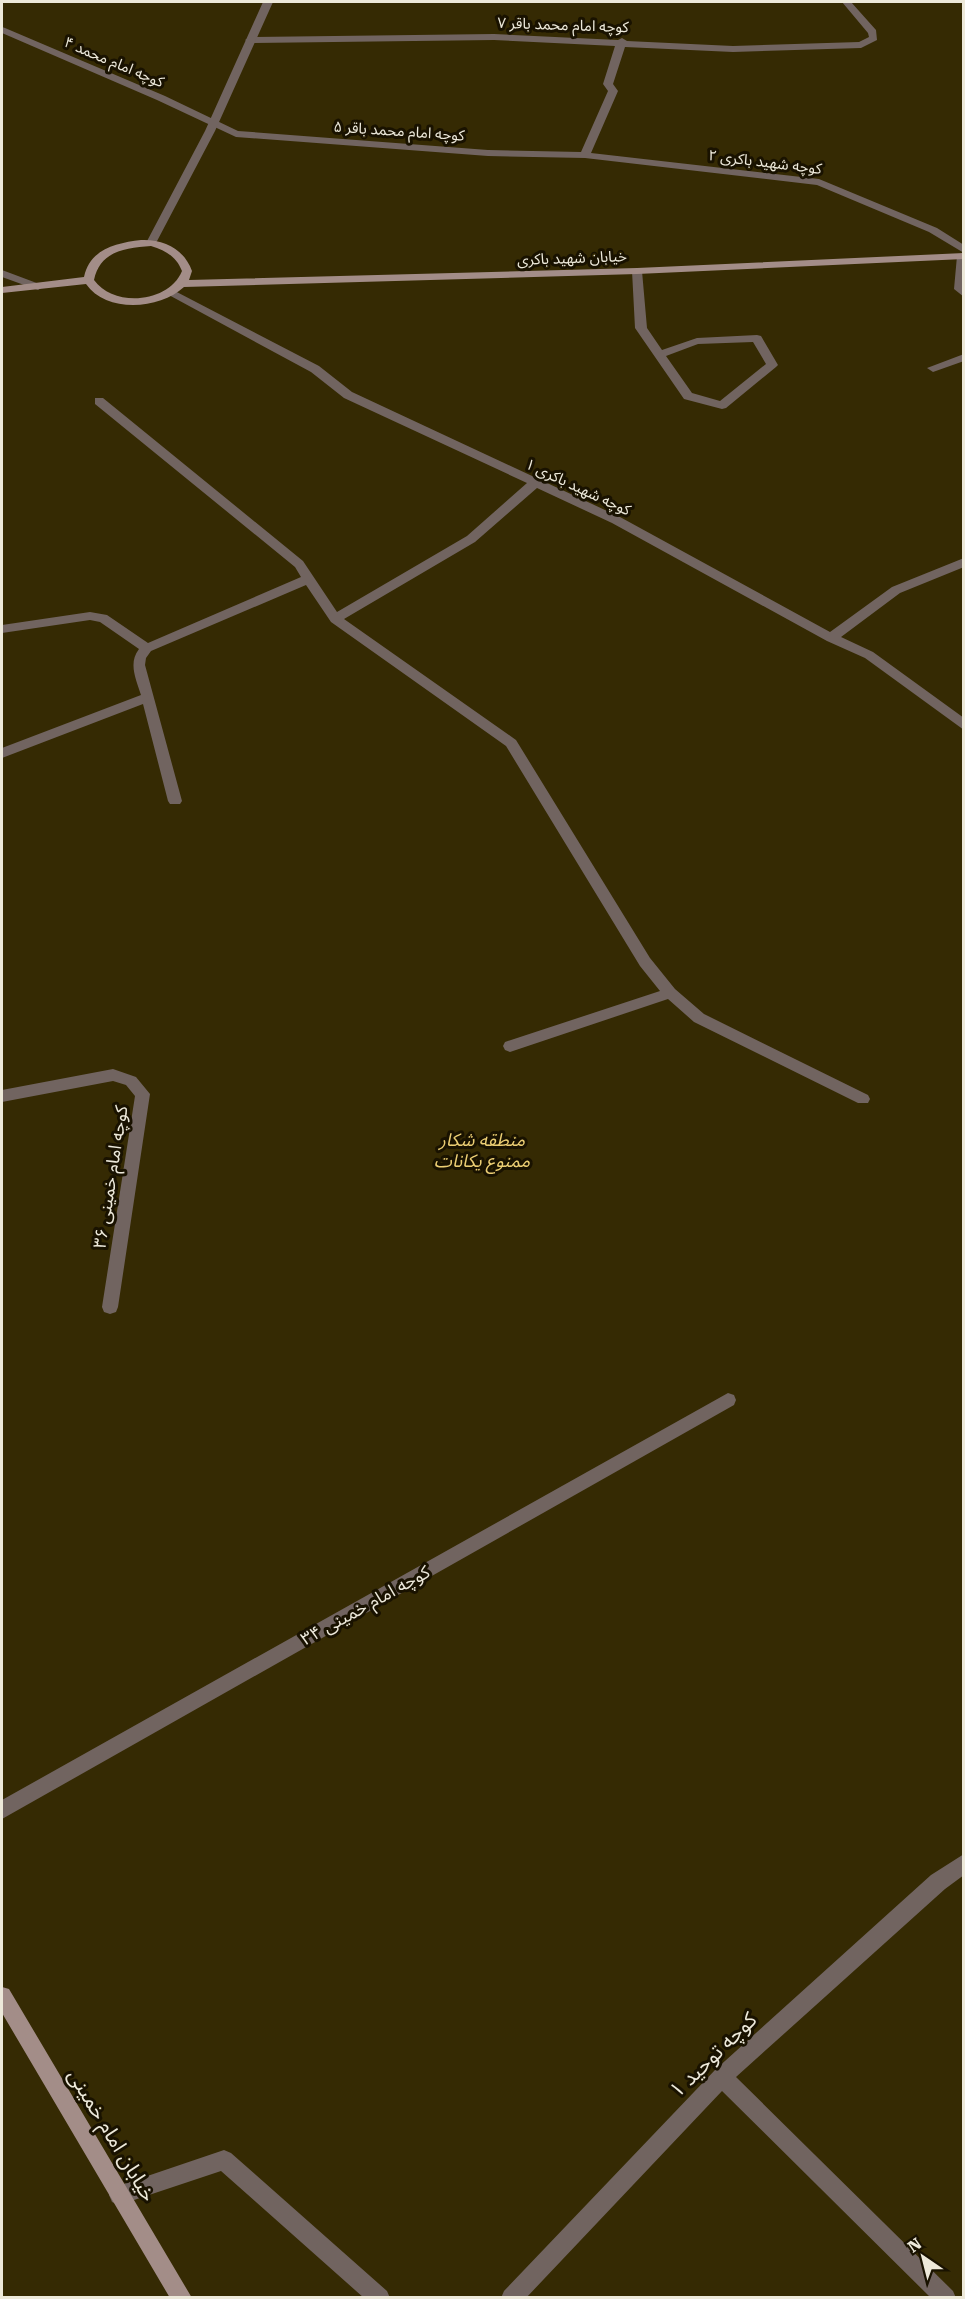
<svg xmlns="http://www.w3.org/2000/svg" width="965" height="2299" viewBox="0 0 965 2299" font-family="'Roboto Serif','Noto Sans Arabic',serif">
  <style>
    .green { fill: #352a03 }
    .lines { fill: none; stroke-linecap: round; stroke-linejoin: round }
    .minor { fill: #716460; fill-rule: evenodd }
    .tertiary { fill: #716460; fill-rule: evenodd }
    .secondary { fill: #a38d88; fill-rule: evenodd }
    .labels { text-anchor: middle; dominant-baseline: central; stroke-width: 6; stroke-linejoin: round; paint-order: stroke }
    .far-street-label { font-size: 15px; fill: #ede9da; stroke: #191200 }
    .park-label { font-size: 18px; font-style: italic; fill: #ecce73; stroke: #191200 }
    .street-label { font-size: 18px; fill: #ede9da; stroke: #191200 }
    .near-street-label { font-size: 21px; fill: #ede9da; stroke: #191200 }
  </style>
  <rect width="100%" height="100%" fill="#231b03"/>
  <path class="green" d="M2,2H963V2297H2Z"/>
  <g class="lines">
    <path class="minor" d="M842,2H851L876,30L877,40L861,48L733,52L625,47L613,84L618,91L591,153L819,179L937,228L964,245V253L929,232L817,185L585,158L488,156L236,137L157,100L2,33V27L5,28L165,96L238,131L488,150L581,152L608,91L603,84L615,46L494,40L250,43L245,40L250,37L494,34L618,40L622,38L627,41L733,46L859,42L869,37L868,33Z
      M962,253H964V297L954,289L957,256Z
      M637,268L642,271L647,328L662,350L697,338L757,335L761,336L778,365L776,367L726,408L722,409L684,399L635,328L632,271ZM753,342L766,364L720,401L692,393L666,356L698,344Z
      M2,270L42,285L43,287L38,290L2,277Z
      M171,289L319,366L352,392L620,517L830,632L892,587L964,558V567L900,593L841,637L873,652L964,718V730L865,658L827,641L612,523L537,488L475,542L344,619L516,740L650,958L675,989L704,1014L868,1095L870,1099L868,1103H858L694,1022L668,999L510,1052L505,1050L503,1046L505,1042L660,991L640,966L506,746L331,622L306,585L151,651L146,658L145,665L182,801L180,804H170L168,801L143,704L2,758V748L141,695C136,679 128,663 139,649L100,622L90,620L2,633V625L90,612L107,615L148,643L301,577L295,567L95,404V398H103L303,561L337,612L467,536L527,483L344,398L311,372L167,294V290Z
      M964,354V361L933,372L927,368Z
      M113,1069L136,1077L150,1094L118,1307L116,1312L110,1314L104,1312L102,1307L135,1096L126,1085L113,1081L2,1102V1090Z
      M728,1393L734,1395L736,1400L734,1405L2,1819V1800Z
      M964,1854V1875L945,1889L736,2077L953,2291L956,2298H931L722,2091L526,2298H501L504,2291L715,2070L931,1875Z"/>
    <path class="tertiary" d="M263,2H273L215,131L156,243L151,246L147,245L146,243L205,131Z
      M224,2150L231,2153L387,2291L390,2298H364L221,2171L119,2205L112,2202L109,2195L112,2188Z"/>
    <path class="secondary" d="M141,240C164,239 184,249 192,271L189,280L637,268L964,253V259L637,274L184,287C159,310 106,313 86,284L2,293V287L84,277C90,249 116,243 141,240ZM151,246C166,251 176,256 182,271C169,303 114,308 94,280C100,251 125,248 151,246Z
      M2,1987L9,1989L192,2298H170L2,2013Z"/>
  </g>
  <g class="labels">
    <g class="far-street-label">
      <text transform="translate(563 25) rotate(2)">کوچه امام محمد باقر ۷</text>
      <text transform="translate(114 62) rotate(23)">کوچه امام محمد ۴</text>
      <text transform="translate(399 131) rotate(4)">کوچه امام محمد باقر ۵</text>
      <text transform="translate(765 162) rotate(7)">کوچه شهید باکری ۲</text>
      <text transform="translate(572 258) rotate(-2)">خیابان شهید باکری</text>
      <text transform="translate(578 487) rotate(25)">کوچه شهید باکری ۱</text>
    </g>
    <g class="park-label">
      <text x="482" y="1139">منطقه شکار<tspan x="482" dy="21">ممنوع یکانات</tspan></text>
    </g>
    <g class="street-label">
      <text transform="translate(110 1177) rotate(-81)">کوچه امام خمینی ۳۶</text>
      <text transform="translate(365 1605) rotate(-29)">کوچه امام خمینی ۳۴</text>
    </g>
    <g class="near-street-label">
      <text transform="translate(713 2055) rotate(-44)">کوچه توحید ۱</text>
      <text transform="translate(112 2135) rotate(59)">خیابان امام خمینی</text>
    </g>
  </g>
  <rect width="965" height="2299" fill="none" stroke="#ede9da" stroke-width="6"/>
  <g transform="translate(923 2257) rotate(325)" stroke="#191200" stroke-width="4.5" paint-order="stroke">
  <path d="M0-4.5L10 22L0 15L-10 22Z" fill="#ede9da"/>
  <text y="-9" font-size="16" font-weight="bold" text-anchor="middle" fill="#ede9da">N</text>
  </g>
</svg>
